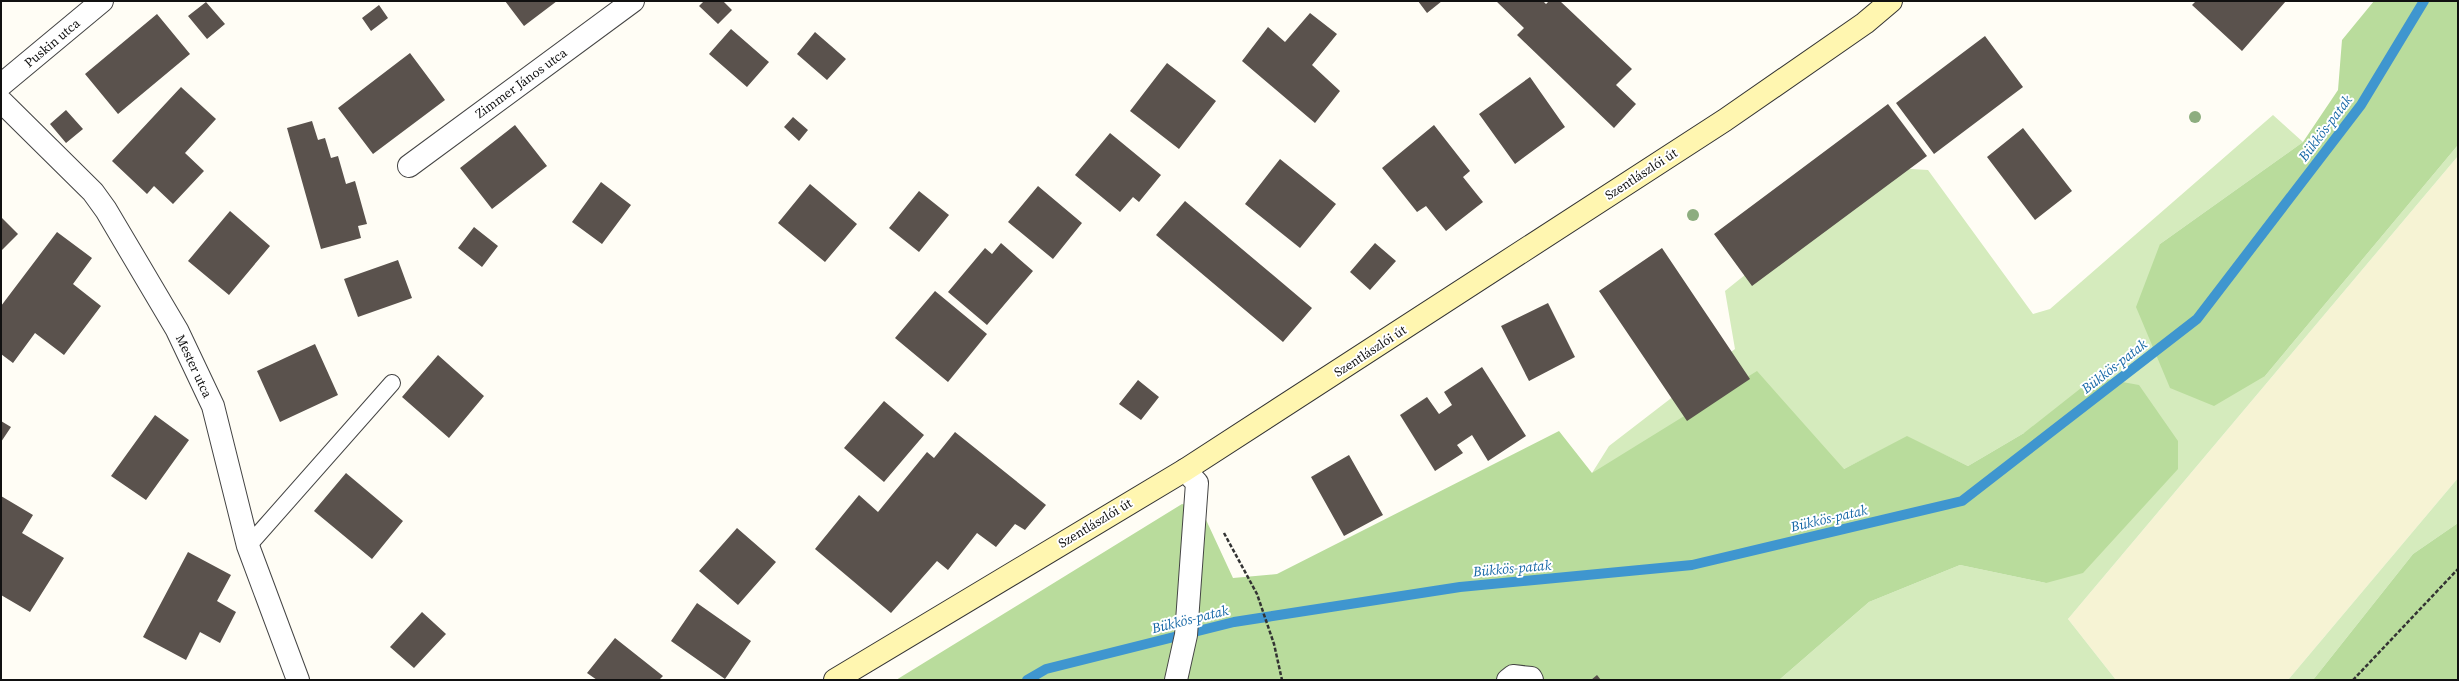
<svg xmlns="http://www.w3.org/2000/svg" width="2459" height="681" viewBox="0 0 2459 681" font-family="'Source Serif 4',serif">
  <style>
    .farmland { fill: #f6f3d4 }
    .green { fill: #d5ebbd }
    .forest { fill: #b9dc9c }
    .lines { fill: none; stroke-linecap: round; stroke-linejoin: round }
    .stream { stroke: #3f96cf; stroke-width: 10 }
    .building { fill: #5a524d }
    .service-casing { stroke: #444; stroke-width: 18 }
    .minor-casing { stroke: #444; stroke-width: 24 }
    .secondary-casing { stroke: #333; stroke-width: 24 }
    .path { stroke: #333; stroke-width: 2.5; stroke-dasharray: 4 2; stroke-linecap: butt }
    .service { stroke: #fff; stroke-width: 16 }
    .minor { stroke: #fff; stroke-width: 22 }
    .secondary { stroke: #fff6b0; stroke-width: 22 }
    .tree { fill: #8dad7f }
    .labels { text-anchor: middle; dominant-baseline: central; stroke-width: 4; stroke-linejoin: round; paint-order: stroke }
    .street-label { font-size: 13px; fill: #111; stroke: #fff }
    .water-label { font-size: 14px; font-style: italic; fill: #1768a6; stroke: #fff }
  </style>
  <rect width="100%" height="100%" fill="#fffdf5"/>
  <path class="farmland" d="M2458,156V478L2288,680H2116L2068,619Z"/>
  <path class="green" d="M2273,115L2303,142L2160,244L2265,376L2458,145V156L2068,619L2116,680H1779L1869,602L1960,565L2046,583L2024,433L1968,466L1907,437L1844,469L1592,473L1609,446L1735,349L1725,291L1879,167L1928,170L2033,314L2050,309Z
    M2458,478V523L2413,554L2313,680H2288Z"/>
  <path class="forest" d="M2374,1H2458V145L2265,376L2214,406L2170,388L2136,307L2160,244L2303,142L2338,90L2342,40Z
    M1757,371L1844,469L1907,436L1968,466L2024,433L2095,377L2139,385L2178,441V469L2083,573L2046,583L1960,565L1869,602L1779,680H896L1182,504L1201,509L1233,578L1277,574L1559,431L1592,473Z
    M2458,523V680H2313L2413,554Z"/>
  <g class="lines">
    <path class="stream" d="M1027,680L1046,669L1234,622L1460,587L1692,565L1962,501L2197,319L2361,105L2424,1"/>
  </g>
  <path class="building" d="M505,1H557L524,26Z
    M704,1H723L732,10L718,24L699,6Z
    M1418,1H1442L1427,13Z
    M1496,1H1543L1546,4L1549,1H1560L1632,69L1616,85L1636,104L1614,128L1517,35L1524,28Z
    M2196,1H2286L2242,51L2192,5Z
    M206,2L225,24L207,39L188,16Z
    M379,5L388,18L371,31L362,18Z
    M1310,13L1337,34L1312,65L1340,91L1315,123L1242,61L1268,27L1285,42Z
    M157,14L190,54L118,114L85,74Z
    M731,29L769,62L747,87L709,54Z
    M815,32L846,59L827,80L797,54Z
    M1985,36L2023,87L1934,154L1896,103Z
    M410,53L445,100L373,154L338,108Z
    M1167,63L1216,101L1179,149L1130,111Z
    M1530,77L1565,127L1515,164L1479,114Z
    M181,87L216,119L185,153L204,171L173,204L154,186L147,194L112,161Z
    M1888,104L1927,156L1752,286L1714,234Z
    M66,110L83,129L66,143L50,124Z
    M793,117L808,130L799,141L784,127Z
    M312,121L318,140L325,138L331,158L338,156L346,184L355,181L367,224L358,226L361,238L321,249L287,128Z
    M515,125L547,166L492,209L460,168Z
    M1434,125L1470,171L1463,177L1483,202L1446,231L1426,206L1417,212L1382,168Z
    M2023,128L2072,191L2035,220L1987,157Z
    M1110,133L1161,175L1139,202L1133,197L1120,212L1075,175Z
    M1280,159L1336,204L1300,248L1245,204Z
    M601,182L631,205L602,244L572,222Z
    M810,184L857,224L825,262L778,223Z
    M1038,186L1082,223L1053,259L1008,222Z
    M919,191L949,215L919,252L889,228Z
    M1185,201L1312,308L1283,342L1156,235Z
    M230,211L270,246L229,295L188,261Z
    M1,217L18,234L1,251Z
    M474,227L498,246L482,267L458,248Z
    M57,232L92,258L73,284L101,306L64,355L35,333L13,363L1,354V306Z
    M1001,243L1033,271L987,325L948,292L985,248L992,254Z
    M1375,243L1396,261L1370,290L1350,272Z
    M1662,248L1750,379L1687,421L1599,291Z
    M398,260L412,298L358,317L344,279Z
    M935,291L987,334L948,382L895,338Z
    M1548,303L1575,357L1529,381L1501,326Z
    M315,344L338,395L280,422L257,371Z
    M438,355L484,396L449,438L402,397Z
    M1482,367L1526,436L1488,461L1472,435L1457,445L1463,453L1435,471L1400,415L1427,397L1439,414L1452,405L1444,392Z
    M1138,380L1159,397L1141,420L1119,404Z
    M884,401L924,435L884,482L844,448Z
    M155,415L189,440L146,500L111,476Z
    M1,421L11,427L1,442Z
    M955,432L1046,505L1025,530L1015,524L996,547L977,533L948,570L937,561L891,613L815,549L859,495L878,512L927,452L934,458Z
    M1349,455L1383,515L1344,536L1311,477Z
    M346,473L403,521L372,559L314,511Z
    M1,496L33,515L22,533L64,558L30,612L1,595Z
    M737,528L776,562L738,605L699,571Z
    M188,552L231,575L217,601L236,612L220,643L200,632L186,660L143,637Z
    M697,603L751,641L725,679L671,641Z
    M422,612L446,634L414,668L390,647Z
    M615,638L663,676L659,680H597L587,673Z
    M1597,675L1601,680H1591Z"/>
  <g class="lines">
    <defs>
      <path id="service" d="M248,546L392,383"/>
      <path id="minor" d="M1,85L102,1
        M1,101L93,192L106,210L177,330L213,406L248,546L298,680
        M409,166L633,1
        M1176,680L1186,635L1197,483L1185,470
        M1508,680L1513,676L1531,678L1532,680"/>
      <path id="secondary" d="M835,680L1185,470L1725,120L1865,23L1891,1"/>
    </defs>
    <use href="#service" class="service-casing"/>
    <use href="#minor" class="minor-casing"/>
    <use href="#secondary" class="secondary-casing"/>
    <path class="path" d="M1224,533L1257,594L1274,644L1282,680
      M2353,680L2458,569"/>
    <use href="#service" class="service"/>
    <use href="#minor" class="minor"/>
    <use href="#secondary" class="secondary"/>
  </g>
  <g class="tree">
    <circle cx="2195" cy="117" r="6"/>
    <circle cx="1693" cy="215" r="6"/>
  </g>
  <g class="labels">
    <g class="street-label">
      <text transform="translate(52 43) rotate(-40)">Puskin utca</text>
      <text transform="translate(521 83) rotate(-36)">Zimmer János utca</text>
      <text transform="translate(1641 174) rotate(-33)">Szentlászlói út</text>
      <text transform="translate(1370 351) rotate(-33)">Szentlászlói út</text>
      <text transform="translate(194 366) rotate(65)">Mester utca</text>
      <text transform="translate(1095 523) rotate(-31)">Szentlászlói út</text>
    </g>
    <g class="water-label">
      <text transform="translate(2325 128) rotate(-53)">Bükkös-patak</text>
      <text transform="translate(2114 366) rotate(-38)">Bükkös-patak</text>
      <text transform="translate(1829 518) rotate(-13)">Bükkös-patak</text>
      <text transform="translate(1512 568) rotate(-5)">Bükkös-patak</text>
      <text transform="translate(1190 619) rotate(-14)">Bükkös-patak</text>
    </g>
  </g>
  <rect width="2459" height="681" fill="none" stroke="#111111" stroke-width="4"/>
</svg>
